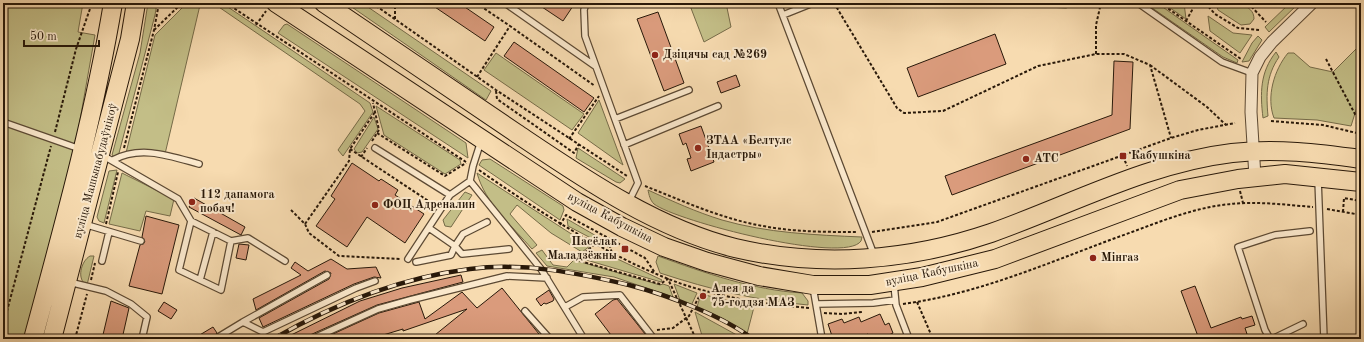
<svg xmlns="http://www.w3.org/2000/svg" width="1364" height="342" viewBox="0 0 1364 342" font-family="'Old Standard TT',serif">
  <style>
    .green { fill: #c3be87; stroke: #766b48 }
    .building { fill: #da9b7c; stroke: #281809 }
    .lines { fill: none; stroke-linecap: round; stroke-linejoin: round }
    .lane-casing { stroke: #5c4933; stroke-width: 8 }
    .street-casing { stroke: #5c4933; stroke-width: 13 }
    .primary-casing { stroke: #281809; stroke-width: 20 }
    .path { stroke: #281809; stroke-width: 2; stroke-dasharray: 3 2; stroke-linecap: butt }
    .lane { stroke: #fae8cc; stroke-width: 5.5 }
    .street { stroke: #fae8cc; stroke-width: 11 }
    .primary { stroke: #f7dbb0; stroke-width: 18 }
    .rail-casing { stroke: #281809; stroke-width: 4.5 }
    .rail { stroke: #fae8cc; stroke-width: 3; stroke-dasharray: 9; stroke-linecap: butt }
    .poi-dot { fill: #8f2418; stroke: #fae8cc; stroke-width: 1.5 }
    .labels { text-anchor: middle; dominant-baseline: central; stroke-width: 4; stroke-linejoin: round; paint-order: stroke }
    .poi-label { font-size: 12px; font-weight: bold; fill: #281809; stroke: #fae8cc; text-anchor: start }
    .street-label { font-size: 12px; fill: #281809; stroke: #fae8cc }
  </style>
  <rect width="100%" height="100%" fill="#f7dbb0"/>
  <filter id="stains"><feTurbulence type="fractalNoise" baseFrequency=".005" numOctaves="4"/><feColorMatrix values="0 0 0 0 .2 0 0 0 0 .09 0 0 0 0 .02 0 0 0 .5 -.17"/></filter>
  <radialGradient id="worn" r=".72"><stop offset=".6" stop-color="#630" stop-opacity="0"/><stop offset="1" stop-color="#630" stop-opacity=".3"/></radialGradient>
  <path class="green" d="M3,3H83L78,32L95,35L74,154L40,290L24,339H3Z
    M148,3H157L155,15L118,157H115L112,155L140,53Z
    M187,3H205L200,5L165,154L150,151L125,157L155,35Z
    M213,3H222L370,103L373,112L343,156L338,150L365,111L360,104Z
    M346,3H362L491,91L486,100Z
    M689,3H726L731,27L704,42Z
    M970,3H1081L1066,8Z
    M1145,3H1157L1238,60L1237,63L1223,57Z
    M1163,3H1184L1186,19Z
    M1220,3C1232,3 1254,3 1254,19L1250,24L1241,25L1218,10L1217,7Z
    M1290,3H1299L1269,32L1265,27Z
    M1208,16L1233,33L1252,35L1240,53L1210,31Z
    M287,24L466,143L468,158L278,33L284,25Z
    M1258,36L1262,40L1249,61L1242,62L1252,43Z
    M1361,44V107H1357L1351,126L1317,120L1274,118C1266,97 1274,70 1288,53H1294L1310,67L1333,72Z
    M1276,52L1279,57C1266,76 1266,94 1268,116L1263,118C1260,93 1260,72 1276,52Z
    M496,53L584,114L572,130L484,70Z
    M599,100L623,165L578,133Z
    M376,106L460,160L461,164L445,174L384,135Z
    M374,117L378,129L362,152L357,153L354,149Z
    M578,148L625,179L620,183L616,182L576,158Z
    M490,159L563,206L564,210L560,220L479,165L482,160Z
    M117,170L104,223L99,221L97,217L109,171Z
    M122,173L174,199L170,216L146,211L140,231L109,224Z
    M477,173L590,246L582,252L551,233L517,205L510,214L537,245L532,249C512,226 485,203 477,173Z
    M648,190C672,201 696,212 722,220C767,233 815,235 862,237L861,241C845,265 676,221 654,204C650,200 649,195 648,190Z
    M465,192L472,195L451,227L445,226L443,220Z
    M567,219L605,241L608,247L568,226Z
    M542,250L553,265L567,267L574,260L660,285L663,284L669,286L673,297L614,277L547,266L536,253Z
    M609,255L662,280L661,282L583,259Z
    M90,256H94L87,285C76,280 81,261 90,256Z
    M658,256C705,273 753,290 802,293L808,301V305C754,300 712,290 660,273L656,262Z
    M674,284L697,293L691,306L681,303Z
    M701,294L754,307L747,334L724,319L697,307Z
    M695,312L744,339H703Z"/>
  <path class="building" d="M429,3H459L494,27L485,41Z
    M536,3H575L563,21Z
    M658,12L684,83L664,91L637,19Z
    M995,34L1006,64L918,97L907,68Z
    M514,42L594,98L584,112L504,56Z
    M1114,61L1133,62L1130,129L952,195L945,176L1112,115Z
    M736,75L740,86L721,93L717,82Z
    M701,126L714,162L691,171L687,159L691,158L686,143L683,145L679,134Z
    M352,163L379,181L381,179L398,190L395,195L424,214L405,243L367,217L347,247L316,226L335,199L331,196Z
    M194,198L245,227L241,235L189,207Z
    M146,216L179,225L162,294L129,286L140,245L145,242L142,237Z
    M239,244L249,245L246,260L236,258Z
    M331,259L347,269L376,267L381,278L374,277L354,284L263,327L259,318L329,279L331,273L325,271L256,310L253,299L301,275L291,268L295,262L308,271Z
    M461,275L463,282L377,305L310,335L308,339H283L360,301L402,288Z
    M1195,286L1211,328L1241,317L1242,319L1252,316L1255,325L1245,328L1247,334L1233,339H1199L1181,291Z
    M502,288L543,339H430L467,309L403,331V329L370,339H322L379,313L419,302L425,319L462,292L477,308Z
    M549,290L554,299L553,301L546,304L544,303L541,306L536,299Z
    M617,299L634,320L649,339H614L595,314L613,300Z
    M111,301L129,308L122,339H102Z
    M164,302L177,310L171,319L158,311Z
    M880,314L885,325L889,323L893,333L889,335L890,339H870L868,334L855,339H833L828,324L842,319L844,323L859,317L861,322Z
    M213,327L217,333L211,339H193Z"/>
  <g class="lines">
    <defs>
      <path id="lane" d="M505,3L595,66
        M586,3L584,10L585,36L638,183L629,201
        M778,3L874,255
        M1138,3L1222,62L1252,73
        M783,15L813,3
        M615,119L689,90
        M3,122L80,149
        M1360,123L1361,124
        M624,145L718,106
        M375,148L450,195
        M102,155L178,199L191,221L179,270L221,290L231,241L191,221
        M113,160C141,145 170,156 199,164
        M1318,179L1324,339
        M470,181L541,269L584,339
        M84,224L141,241
        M429,228L455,246L463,234L487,222
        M231,241L248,238L285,261
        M408,259L450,195L470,181L473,166L481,141
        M102,261L109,232
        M416,262L451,255L455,246L462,254L509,249
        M200,280L213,232
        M69,282L106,291L131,304L147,317L142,339
        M894,284L896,305L909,339
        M813,287L822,339
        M817,304L873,303L895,300
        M565,307L583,297L620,295L654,339
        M525,311L550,339
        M243,322L327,275
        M215,339L243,322L263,332L356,288L375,281
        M312,339L378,309L410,300L507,276L547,278
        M1270,339L1265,330L1238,247L1275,235L1310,231
        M1272,339L1303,324"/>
      <path id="street" d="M1255,177L1251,112L1252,73L1260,57L1272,42L1312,3"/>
      <path id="primary" d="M276,3L577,202L622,227L664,247L707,262L759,276L813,285H870L922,277L995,259L1180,190L1238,179L1285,174L1361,182
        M324,3C388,46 452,90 516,133C583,178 655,228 735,248C820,268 909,261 991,233C1070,205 1148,163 1232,153C1276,148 1318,153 1361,159
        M33,339C63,228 94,117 113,3
        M52,339L130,39L136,3"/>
    </defs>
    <use href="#lane" class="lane-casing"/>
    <use href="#street" class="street-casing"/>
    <use href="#primary" class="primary-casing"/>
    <path class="path" d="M226,3L466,162
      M372,3L496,90L627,176
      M476,3L510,26
      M834,3L897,108L904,113L943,111L1038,66L1096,54H1124L1150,65L1171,138
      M1160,3L1241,59
      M1205,3L1215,14L1238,28L1259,30
      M1248,3L1266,22
      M395,19V3
      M1186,21L1196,3
      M256,25L266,11
      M154,30L182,3
      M1096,54V25L1101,3
      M1326,59L1356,116
      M1150,65L1207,107L1226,125
      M477,77L510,26L595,86
      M496,91L497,99L574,153L579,144
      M1271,121L1323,125L1361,134
      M55,132L76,49L92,3
      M377,133L445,176L466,163
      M569,139L599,96
      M372,141L379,130L373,103
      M124,148L154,30L159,3
      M350,149L436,206
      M1123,156L1127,166
      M361,157L367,148
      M479,170C529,205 579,237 634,264C656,274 678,284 702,290C737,300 773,305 809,308
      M645,186C683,201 722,219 763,226C794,232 826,232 857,232
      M1240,191L1243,203
      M1327,209L1361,215
      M291,210L305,224L309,233L339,256L401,259
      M1343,212L1344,198L1361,201
      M106,224L118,172
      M305,224L349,161L350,149L375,112
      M560,225L566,215L645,258L655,273
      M872,232L937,222L1171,138L1198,130L1235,123
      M608,240L612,253
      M566,257L660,284L668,279L696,339
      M577,259L595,244
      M580,259L609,252
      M91,280L95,263
      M917,302L933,339
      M903,304C984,293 1056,259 1132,232C1164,220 1197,207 1231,204C1257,201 1287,205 1313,207
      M824,313L842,314L862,312
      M3,326L51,146
      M657,330L673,328L689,316L702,291
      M75,339L87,294"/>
    <use href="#lane" class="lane"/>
    <use href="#street" class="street"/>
    <use href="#primary" class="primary"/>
    <defs>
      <path id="rail" d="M273,339C334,304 399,278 470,269C523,262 578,273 629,285C667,295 721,315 753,339"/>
    </defs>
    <use href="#rail" class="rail-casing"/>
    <use href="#rail" class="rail"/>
  </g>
  <g class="poi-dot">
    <circle cx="655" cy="55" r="4"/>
    <circle cx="698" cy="148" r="4"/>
    <rect x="1119" y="152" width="8" height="8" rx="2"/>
    <circle cx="1026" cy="159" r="4"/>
    <circle cx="192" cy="202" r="4"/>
    <circle cx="375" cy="205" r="4"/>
    <rect x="621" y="245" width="8" height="8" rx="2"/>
    <circle cx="1093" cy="258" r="4"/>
    <circle cx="703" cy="296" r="4"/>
  </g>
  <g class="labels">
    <g class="poi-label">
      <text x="663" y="55">Дзіцячы сад №269</text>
      <text x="706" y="141">ЗТАА «Белтулс<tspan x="706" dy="14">Iндастры»</tspan></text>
      <text x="1131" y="156">Кабушкіна</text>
      <text x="1034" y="159">АТС</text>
      <text x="200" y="195">112 дапамога<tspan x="200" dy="14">побач!</tspan></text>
      <text x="383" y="205">ФОЦ Адреналин</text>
      <text x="617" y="242" text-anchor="end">Пасёлак<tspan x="617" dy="14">Маладзёжны</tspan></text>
      <text x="1101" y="258">Мінгаз</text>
      <text x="711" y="289">Алея да<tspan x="711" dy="14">75-годдзя МАЗ</tspan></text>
    </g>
    <g class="street-label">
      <text transform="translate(96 171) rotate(-75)">вуліца Машынабудаўнікоў</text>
      <text transform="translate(610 218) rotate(28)">вуліца Кабушкіна</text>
      <text transform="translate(932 273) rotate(-12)">вуліца Кабушкіна</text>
    </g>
  </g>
  <rect width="1364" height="342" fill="none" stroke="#f7dbb0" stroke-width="16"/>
  <rect x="4" y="4" width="1356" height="334" fill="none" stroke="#281809" stroke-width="2"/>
  <rect x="8" y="8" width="1348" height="326" fill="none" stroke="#281809"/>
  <path d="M24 40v6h75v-6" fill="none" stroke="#281809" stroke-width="2"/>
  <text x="30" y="40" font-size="12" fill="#281809" stroke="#fae8cc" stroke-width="3" paint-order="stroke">50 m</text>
  <rect width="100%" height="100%" filter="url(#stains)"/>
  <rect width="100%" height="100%" fill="url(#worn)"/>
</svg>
